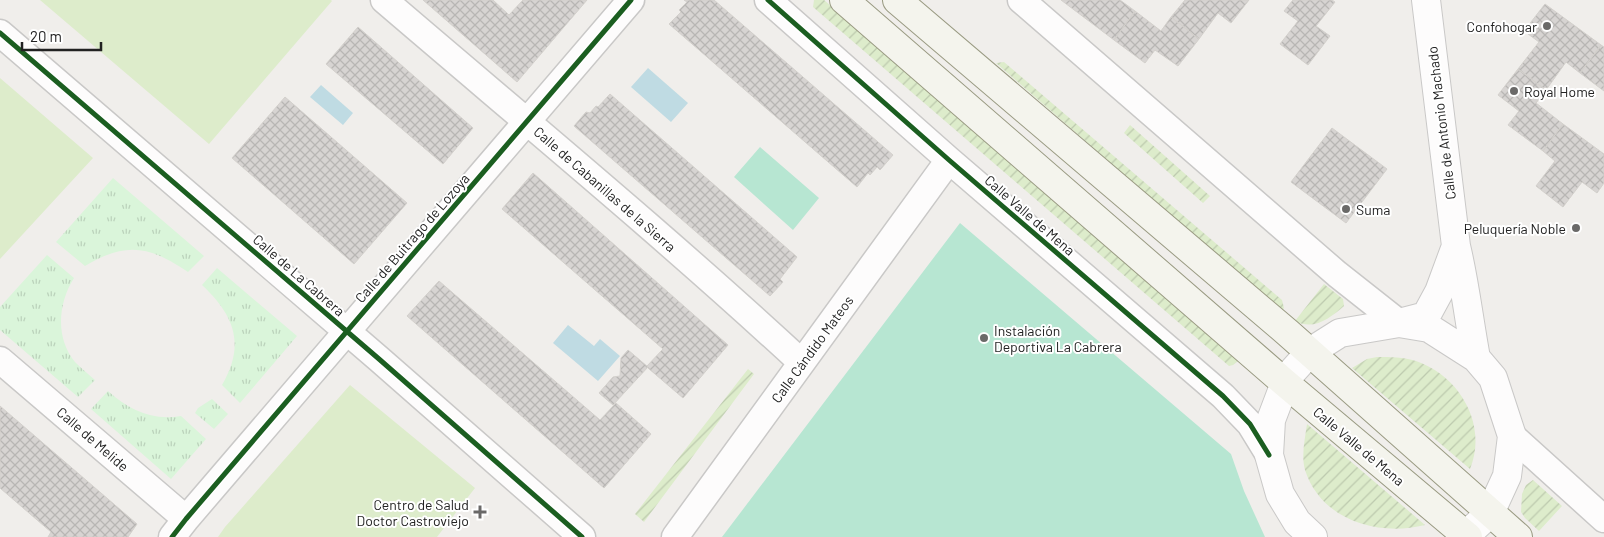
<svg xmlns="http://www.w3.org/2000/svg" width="1604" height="537" viewBox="0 0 1604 537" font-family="Barlow,sans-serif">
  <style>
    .grass { fill: #ddeccb }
    .park { fill: url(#park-tufts) }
    .garden { fill: url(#garden-furrows) }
    .pitch { fill: #b7e6d2 }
    .water { fill: #bfdbe3 }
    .building { fill: url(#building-cross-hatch); stroke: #d3d0cc }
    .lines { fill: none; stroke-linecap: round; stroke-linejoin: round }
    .minor-casing { stroke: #c9c8c7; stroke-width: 29 }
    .tertiary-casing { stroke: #c9c8c7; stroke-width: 30 }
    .secondary-casing { stroke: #999a82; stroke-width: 30 }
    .minor { stroke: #fdfcfc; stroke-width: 26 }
    .tertiary { stroke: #fdfcfc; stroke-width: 28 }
    .secondary { stroke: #f4f4ed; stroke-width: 28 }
    .cycleway-casing { stroke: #fff; stroke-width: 8 }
    .cycleway { stroke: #1b5e20; stroke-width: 5 }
    .poi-dot { fill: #6a6968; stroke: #fff; stroke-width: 2 }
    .labels { text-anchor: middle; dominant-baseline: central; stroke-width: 4; stroke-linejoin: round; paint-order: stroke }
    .poi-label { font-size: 14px; fill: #222; stroke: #fff; text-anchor: end }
    .street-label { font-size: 14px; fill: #222; stroke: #fff }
  </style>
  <defs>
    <pattern id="park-tufts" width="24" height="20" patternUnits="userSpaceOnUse" patternTransform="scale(1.25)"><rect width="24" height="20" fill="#daf5da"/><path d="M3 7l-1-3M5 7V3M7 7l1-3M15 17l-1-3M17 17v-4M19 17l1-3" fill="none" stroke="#bbd2bb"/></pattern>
    <pattern id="garden-furrows" width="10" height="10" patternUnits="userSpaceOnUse" patternTransform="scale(1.25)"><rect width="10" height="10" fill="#ddeccb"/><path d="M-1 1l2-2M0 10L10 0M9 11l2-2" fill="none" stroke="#bdcaae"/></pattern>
    <pattern id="building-cross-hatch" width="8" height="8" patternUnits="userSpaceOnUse" patternTransform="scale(1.25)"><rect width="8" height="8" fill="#d7d4d2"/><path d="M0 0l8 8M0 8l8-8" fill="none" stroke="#b8b6b4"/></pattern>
  </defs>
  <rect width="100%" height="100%" fill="#f0eeeb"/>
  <path class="grass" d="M40,0H331L332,1L209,144Z
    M0,78L93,158L0,259Z
    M350,385L475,488L437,537H218L225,527Z"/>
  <path class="park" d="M113,178L204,256L188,272C149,246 127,241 85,266L56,242Z
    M47,255L74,278C58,303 55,338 75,362C81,368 88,374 95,380L78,397L0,330V307Z
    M217,268L297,336L240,403L222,385C246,344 234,315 202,285Z
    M108,391C129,410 152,421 181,416L206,439L171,479L91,409Z
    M212,399L228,414L214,429L195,413L198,408Z"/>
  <path class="garden" d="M814,0H824L1238,356V361L1233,365L1229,366L813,7Z
    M1004,62L1282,300L1284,308L1281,311L996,63Z
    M1130,125L1210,196L1203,203L1124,133Z
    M1324,284L1343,299L1344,306C1330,318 1314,331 1295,321Z
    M1377,357C1390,357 1404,357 1416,361C1460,376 1488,425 1470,469L1352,368L1367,359Z
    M748,369L754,374L644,522L635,514Z
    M1307,424L1425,525C1378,537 1321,520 1305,470C1301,455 1305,439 1307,424Z
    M1533,480L1562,506L1539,531L1525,518L1521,512L1522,494L1526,485Z"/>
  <path class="pitch" d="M760,147L819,198L793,230L734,177Z
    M960,223L1231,454L1244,491L1265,537H722Z"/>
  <path class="water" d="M648,68L688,103L671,122L631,87Z
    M321,85L353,113L343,125L310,97Z
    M568,325L594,346L600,339L620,356L598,381L553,343Z"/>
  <path class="building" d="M423,0H493L509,15L523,0H587L517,82Z
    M684,0H714L893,155L880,170L877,167L870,175L868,173L857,187L669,24L681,12L679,10L687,2Z
    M1061,0H1120L1135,11L1114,40Z
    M1185,0H1249L1231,23L1218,13L1199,39L1171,17Z
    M1293,0H1332L1335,2L1316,26L1330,36L1308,65L1280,44L1298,21L1284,11Z
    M1545,4L1601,45L1580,73L1566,62L1546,90L1518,69L1539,42L1524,31Z
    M1135,11L1161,31L1171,17L1199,39L1178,66L1155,50L1145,63L1114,40Z
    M358,27L473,128L443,164L326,64Z
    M1601,45L1604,47V91L1580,73Z
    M1518,69L1546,90L1536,103L1563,124L1543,151L1508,125L1519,111L1498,95Z
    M610,94L797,257L780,279L783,282L770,296L574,126L586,112L590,113L596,106L598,107Z
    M285,97L407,203L354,264L232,158Z
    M1563,124L1604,154V183L1597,193L1582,182L1563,207L1536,186L1555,161L1543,151Z
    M1332,128L1387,169L1346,223L1291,182Z
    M533,173L728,345L683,398L648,368L647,366L663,349L502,209Z
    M439,281L600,420L616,403L651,434L604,488L407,316Z
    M628,350L648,367L613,405L599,393L613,377L620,376L621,358Z
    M0,406L137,524L128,537H48L51,532L0,488Z"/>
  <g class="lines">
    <defs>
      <path id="minor" d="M384,0C524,120 666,237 801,362
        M768,0L949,160L1223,396L1250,424L1269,455
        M1021,0L1337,274L1399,323
        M0,33L379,359L582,537
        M0,360L186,519
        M1512,436L1604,519
        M172,537L186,519L631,0
        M675,537L949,160"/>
      <path id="tertiary" d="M1426,0L1456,246C1465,283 1469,321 1476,358
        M1399,323L1426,316L1439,292L1456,246
        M1313,537L1297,522L1280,494L1269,455L1271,420L1285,383L1292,372L1310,352L1340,333L1399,323L1429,328L1476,358L1493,378L1512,436L1507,476L1490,513L1464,537"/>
      <path id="secondary" d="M844,0L1285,383L1468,537
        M897,0L1288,333L1518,537"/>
    </defs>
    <use href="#minor" class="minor-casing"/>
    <use href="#tertiary" class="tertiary-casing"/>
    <use href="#secondary" class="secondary-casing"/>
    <use href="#minor" class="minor"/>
    <use href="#tertiary" class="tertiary"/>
    <use href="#secondary" class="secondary"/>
    <defs>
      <path id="cycleway" d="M768,0L949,160L1223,396L1250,424L1269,455
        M0,33L379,359L582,537
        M172,537L186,519L631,0"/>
    </defs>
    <use href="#cycleway" class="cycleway-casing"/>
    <use href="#cycleway" class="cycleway"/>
  </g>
  <g class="poi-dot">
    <circle cx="1547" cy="26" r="5"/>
    <circle cx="1514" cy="91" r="5"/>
    <circle cx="1346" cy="209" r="5"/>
    <circle cx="1576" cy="228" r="5"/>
    <circle cx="984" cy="338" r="5"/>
    <path d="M477.5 504.5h5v5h5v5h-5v5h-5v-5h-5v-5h5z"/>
  </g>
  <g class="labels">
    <g class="poi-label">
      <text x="1537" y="26">Confohogar</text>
      <text x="1524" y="91" text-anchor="start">Royal Home</text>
      <text x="1356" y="209" text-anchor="start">Suma</text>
      <text x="1566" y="228">Peluquería Noble</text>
      <text x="994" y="330" text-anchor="start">Instalación<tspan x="994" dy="16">Deportiva La Cabrera</tspan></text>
      <text x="469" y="504">Centro de Salud<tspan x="469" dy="16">Doctor Castroviejo</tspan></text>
    </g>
    <g class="street-label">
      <text transform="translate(1441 123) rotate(-97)">Calle de Antonio Machado</text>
      <text transform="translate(605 189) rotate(41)">Calle de Cabanillas de la Sierra</text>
      <text transform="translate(1030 215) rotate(41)">Calle Valle de Mena</text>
      <text transform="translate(412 238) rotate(-49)">Calle de Buitrago de Lozoya</text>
      <text transform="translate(299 275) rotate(41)">Calle de La Cabrera</text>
      <text transform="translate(812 349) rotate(-54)">Calle Cándido Mateos</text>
      <text transform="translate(93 439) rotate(41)">Calle de Melide</text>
      <text transform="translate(1359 446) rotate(40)">Calle Valle de Mena</text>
    </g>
  </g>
  <path d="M22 42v8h79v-8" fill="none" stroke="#222222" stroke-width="2.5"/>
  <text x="30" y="42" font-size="15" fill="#222222" stroke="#ffffff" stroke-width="4" paint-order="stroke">20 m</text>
</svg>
